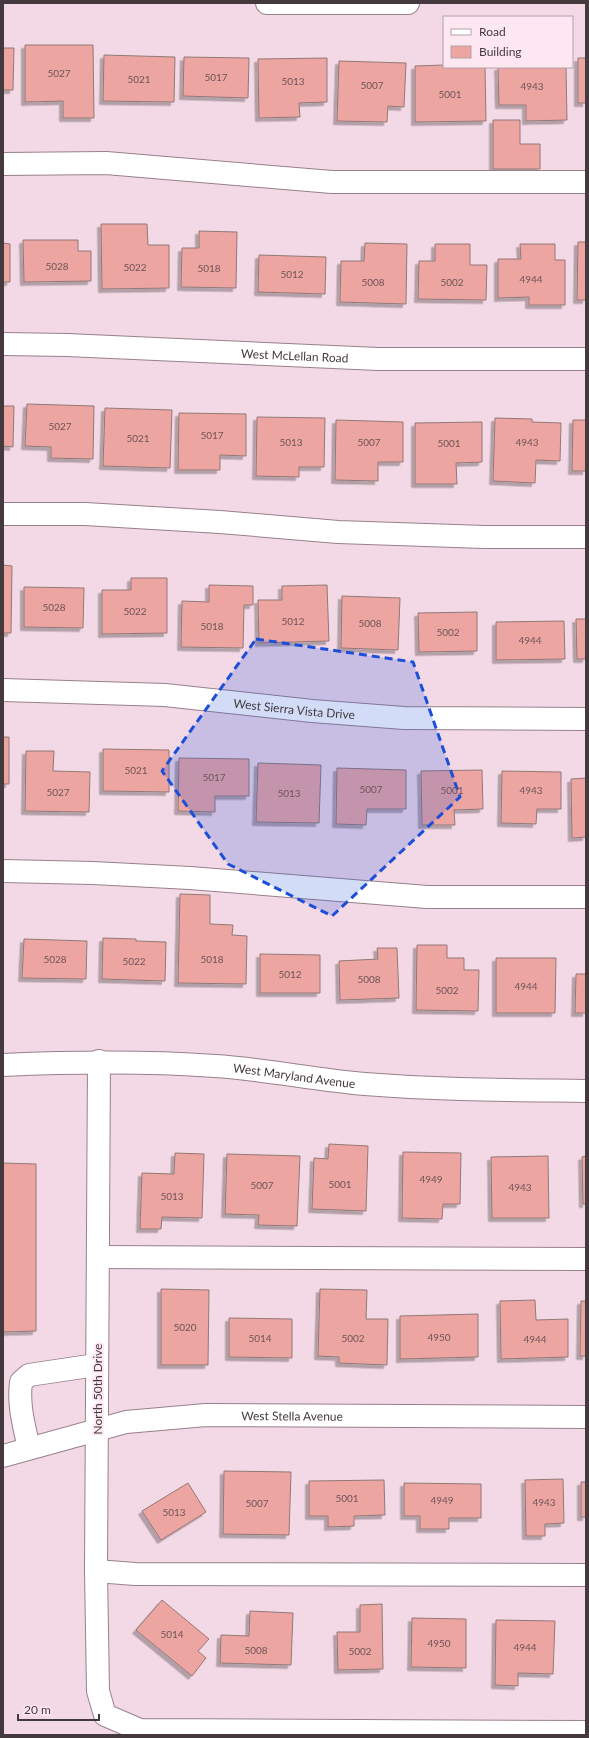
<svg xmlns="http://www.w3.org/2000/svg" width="589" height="1738" viewBox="0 0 589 1738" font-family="Lato,sans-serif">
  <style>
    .building { fill: #eda5a2; stroke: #927876; filter: url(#shadow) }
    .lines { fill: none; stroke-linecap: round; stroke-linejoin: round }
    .minor-casing { stroke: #98808b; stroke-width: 24 }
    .minor { stroke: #fff; stroke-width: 22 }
    .marked { fill: #1d4ed8; fill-opacity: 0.2; stroke: #1d4ed8; stroke-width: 3; stroke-dasharray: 8 5; stroke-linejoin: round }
    .labels { text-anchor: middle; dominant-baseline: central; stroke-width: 4; stroke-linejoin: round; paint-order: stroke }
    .number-label { font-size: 10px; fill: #6e5557 }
    .street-label { font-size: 12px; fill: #443a3e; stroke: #fde7f1 }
  </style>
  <defs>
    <filter id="shadow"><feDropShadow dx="-3.5" dy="3.5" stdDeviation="0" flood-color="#0004"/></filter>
  </defs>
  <rect width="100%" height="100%" fill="#f3d9e5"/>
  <path class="building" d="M25,45H93L94,118H63V101L25,102Z
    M3,48H14L13,90H3Z
    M104,55L175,57L174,102L103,101Z
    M184,57L249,58L248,98L183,96Z
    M327,58V102L299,103L300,117L259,118L258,59Z
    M578,58H586V103H578Z
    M339,61L406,63L404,107L388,106L387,122L337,121Z
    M444,65V67H485L486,121L415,122V66Z
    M498,67H566L567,120L526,121V105H499Z
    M493,120H520V144H540V169H493Z
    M101,224H147L148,245H169V288L102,289Z
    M199,231L237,232L236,288L181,287L182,248H199Z
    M23,240H78V251H91V281L24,282Z
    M578,242H586V300H577Z
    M3,243L10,244V282H3Z
    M365,243L407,244L406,304L340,302L341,261H364Z
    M435,244H470V265H487L486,300L418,299L419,261H435Z
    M520,244H555V260H565V305H529V297L498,298V259H521Z
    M259,255L326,257L325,294L258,292Z
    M27,404L94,406L93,459L51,458V447L25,446Z
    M3,406H14L13,447L3,446Z
    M105,408L172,410L170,468L103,466Z
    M179,413L246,414V456L220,455V470H178Z
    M257,417L325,418L324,467H299V477L256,476Z
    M495,418L532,419V422L561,423L560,461L536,460L535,483L493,481Z
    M336,420L403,422V462H378V481L335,480Z
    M573,420H586V471H572Z
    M482,422V462L456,463L457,484H415V423Z
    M3,565L12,566L11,633H3Z
    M131,578H167V633L102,634V590H131Z
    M209,585L253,586V605H244L243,648L181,647L182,601L209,602Z
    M327,585L329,641L259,643L258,600H282V586Z
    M24,587L84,588L83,628L24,627Z
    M342,596L400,598L398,650L341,648Z
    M477,612V651L419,652L418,613Z
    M576,619H586V659H577Z
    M564,621L565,659L496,660V622Z
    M3,737H9V784H3Z
    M103,749L169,750V792L103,791Z
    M26,751H54L53,771L90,772L89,812L25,811Z
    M179,758L249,759V796H215V812L178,811Z
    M258,763L321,765L319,823L256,822Z
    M337,768L406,770V809H367L366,825L336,824Z
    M482,770L483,809L454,810L455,825H422L421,771Z
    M502,771L561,772V809H537L536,824L501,823Z
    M586,778V837L572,838L571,779Z
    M180,894L210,895V924L233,925L232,935L247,936L246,984L178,983Z
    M103,938L136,939V941L166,942L165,981L102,979Z
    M24,939L87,941L86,979L22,978Z
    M417,945H447V958H464V970H479L478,1011L416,1010Z
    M377,948H397L399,998L340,1000L339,961L378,959Z
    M260,954L320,955V993H260Z
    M496,958H556L555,1013H496Z
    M576,974H586V1013H575Z
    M329,1144L368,1146L366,1211L312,1209L314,1158L328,1159Z
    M403,1152L461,1153L460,1204H443L442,1219L402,1218Z
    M175,1153L204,1154L202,1218L162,1217L161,1229H140L142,1173L174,1174Z
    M227,1154L300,1156L297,1226L258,1225L259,1215L225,1214Z
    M548,1156L549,1218H492L491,1157Z
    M586,1156V1204H583L582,1157Z
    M3,1163L36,1164V1331L3,1332Z
    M161,1289L209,1290L208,1365H161Z
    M320,1289L367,1290L366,1319H388L387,1365L339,1363V1357L318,1356Z
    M535,1300L536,1320L568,1319V1357L501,1359L500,1301Z
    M581,1301H586V1356H580Z
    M478,1314V1357L400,1359V1316Z
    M229,1318L292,1319V1358L229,1357Z
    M224,1471L291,1472L289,1535L223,1534Z
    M563,1479L564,1523L545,1524V1536H526L525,1480Z
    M384,1480L385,1515L354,1516V1526L328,1527V1516H309V1481Z
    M581,1482H586V1517H581Z
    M188,1483L206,1512L161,1540L142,1511Z
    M404,1483L481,1484V1518H449V1529H420V1516H404Z
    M162,1600L209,1639L198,1651L206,1658L192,1676L136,1630Z
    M382,1604L383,1669L338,1670L337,1632H360V1605Z
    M250,1611L293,1613L291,1665L220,1663L221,1635L249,1636Z
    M412,1618L466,1619V1668L411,1667Z
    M496,1620L555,1621L553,1674L518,1673V1686L495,1685Z"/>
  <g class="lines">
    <defs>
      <g id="minor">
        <path d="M267,3H408"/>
        <path d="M3,164L106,163L332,182H586"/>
        <path id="s1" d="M3,344L67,345L378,359H586"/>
        <path d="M3,514H85L220,522L338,532L484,537H586"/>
        <path id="s2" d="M3,690L165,695L312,711L404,718L586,719"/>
        <path d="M3,871L93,873L190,878L427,897H586"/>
        <path d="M99,1061L96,1571L98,1691L105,1715L140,1730L586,1732"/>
        <path id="s3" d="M3,1065C74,1062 144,1061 215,1066C265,1069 315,1080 365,1084C439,1090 512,1090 586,1091"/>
        <path d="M98,1257L586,1259"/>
        <path d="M29,1448C24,1426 18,1405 21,1382L29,1375L96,1365"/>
        <path id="s4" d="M3,1456L126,1422L206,1415L586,1417"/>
        <path d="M96,1571L135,1574L586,1575"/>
      </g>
    </defs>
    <use href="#minor" class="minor-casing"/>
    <use href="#minor" class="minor"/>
  </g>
  <path class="marked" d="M256,639L413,662L460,797L332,916L228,864L162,771Z"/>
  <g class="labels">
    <g class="number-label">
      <text x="59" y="73">5027</text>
      <text x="216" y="77">5017</text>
      <text x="139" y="79">5021</text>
      <text x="293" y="81">5013</text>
      <text x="372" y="85">5007</text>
      <text x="532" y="86">4943</text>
      <text x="450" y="94">5001</text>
      <text x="57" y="266">5028</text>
      <text x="135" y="267">5022</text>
      <text x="209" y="268">5018</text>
      <text x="292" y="274">5012</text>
      <text x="531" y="279">4944</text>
      <text x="373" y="282">5008</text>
      <text x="452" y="282">5002</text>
      <text x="60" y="426">5027</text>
      <text x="212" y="435">5017</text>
      <text x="138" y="438">5021</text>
      <text x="291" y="442">5013</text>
      <text x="369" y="442">5007</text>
      <text x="527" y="442">4943</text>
      <text x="449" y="443">5001</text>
      <text x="54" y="607">5028</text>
      <text x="135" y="611">5022</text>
      <text x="293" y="621">5012</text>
      <text x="370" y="623">5008</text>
      <text x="212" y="626">5018</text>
      <text x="448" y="632">5002</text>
      <text x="530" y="640">4944</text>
      <text x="136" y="770">5021</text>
      <text x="214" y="777">5017</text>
      <text x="371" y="789">5007</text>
      <text x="452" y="790">5001</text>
      <text x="531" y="790">4943</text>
      <text x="58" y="792">5027</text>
      <text x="289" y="793">5013</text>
      <text x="55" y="959">5028</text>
      <text x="212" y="959">5018</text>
      <text x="134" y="961">5022</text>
      <text x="290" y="974">5012</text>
      <text x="369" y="979">5008</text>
      <text x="526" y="986">4944</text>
      <text x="447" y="990">5002</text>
      <text x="431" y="1179">4949</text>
      <text x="340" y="1184">5001</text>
      <text x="262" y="1185">5007</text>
      <text x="520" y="1187">4943</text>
      <text x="172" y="1196">5013</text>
      <text x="185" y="1327">5020</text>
      <text x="439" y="1337">4950</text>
      <text x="260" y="1338">5014</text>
      <text x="353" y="1338">5002</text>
      <text x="535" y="1339">4944</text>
      <text x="347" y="1498">5001</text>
      <text x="442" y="1500">4949</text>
      <text x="544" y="1502">4943</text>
      <text x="257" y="1503">5007</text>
      <text x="174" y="1512">5013</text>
      <text x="172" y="1634">5014</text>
      <text x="439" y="1643">4950</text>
      <text x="525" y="1647">4944</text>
      <text x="256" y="1650">5008</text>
      <text x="360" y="1651">5002</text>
    </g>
    <g class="street-label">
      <text stroke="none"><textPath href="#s1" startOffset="292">West McLellan Road</textPath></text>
      <text stroke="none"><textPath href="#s2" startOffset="292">West Sierra Vista Drive</textPath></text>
      <text stroke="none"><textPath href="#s3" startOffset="292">West Maryland Avenue</textPath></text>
      <text transform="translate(97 1389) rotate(-90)">North 50th Drive</text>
      <text stroke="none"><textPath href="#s4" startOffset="294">West Stella Avenue</textPath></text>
    </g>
  </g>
  <rect width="589" height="1738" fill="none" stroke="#443a3e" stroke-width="8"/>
  <rect x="443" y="16" width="130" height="52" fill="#fde7f1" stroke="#b3a2a9"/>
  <rect x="451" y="29" width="20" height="6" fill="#ffffff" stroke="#b3a2a9"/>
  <text x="479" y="36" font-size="12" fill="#443a3e">Road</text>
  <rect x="451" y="46" width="20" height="12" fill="#eda5a2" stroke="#b3a2a9"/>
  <text x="479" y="56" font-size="12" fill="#443a3e">Building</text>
  <path d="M18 1714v6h81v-6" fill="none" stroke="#443a3e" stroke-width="2"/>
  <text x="24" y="1714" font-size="12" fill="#443a3e" stroke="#fde7f1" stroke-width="3" paint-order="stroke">20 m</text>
</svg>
